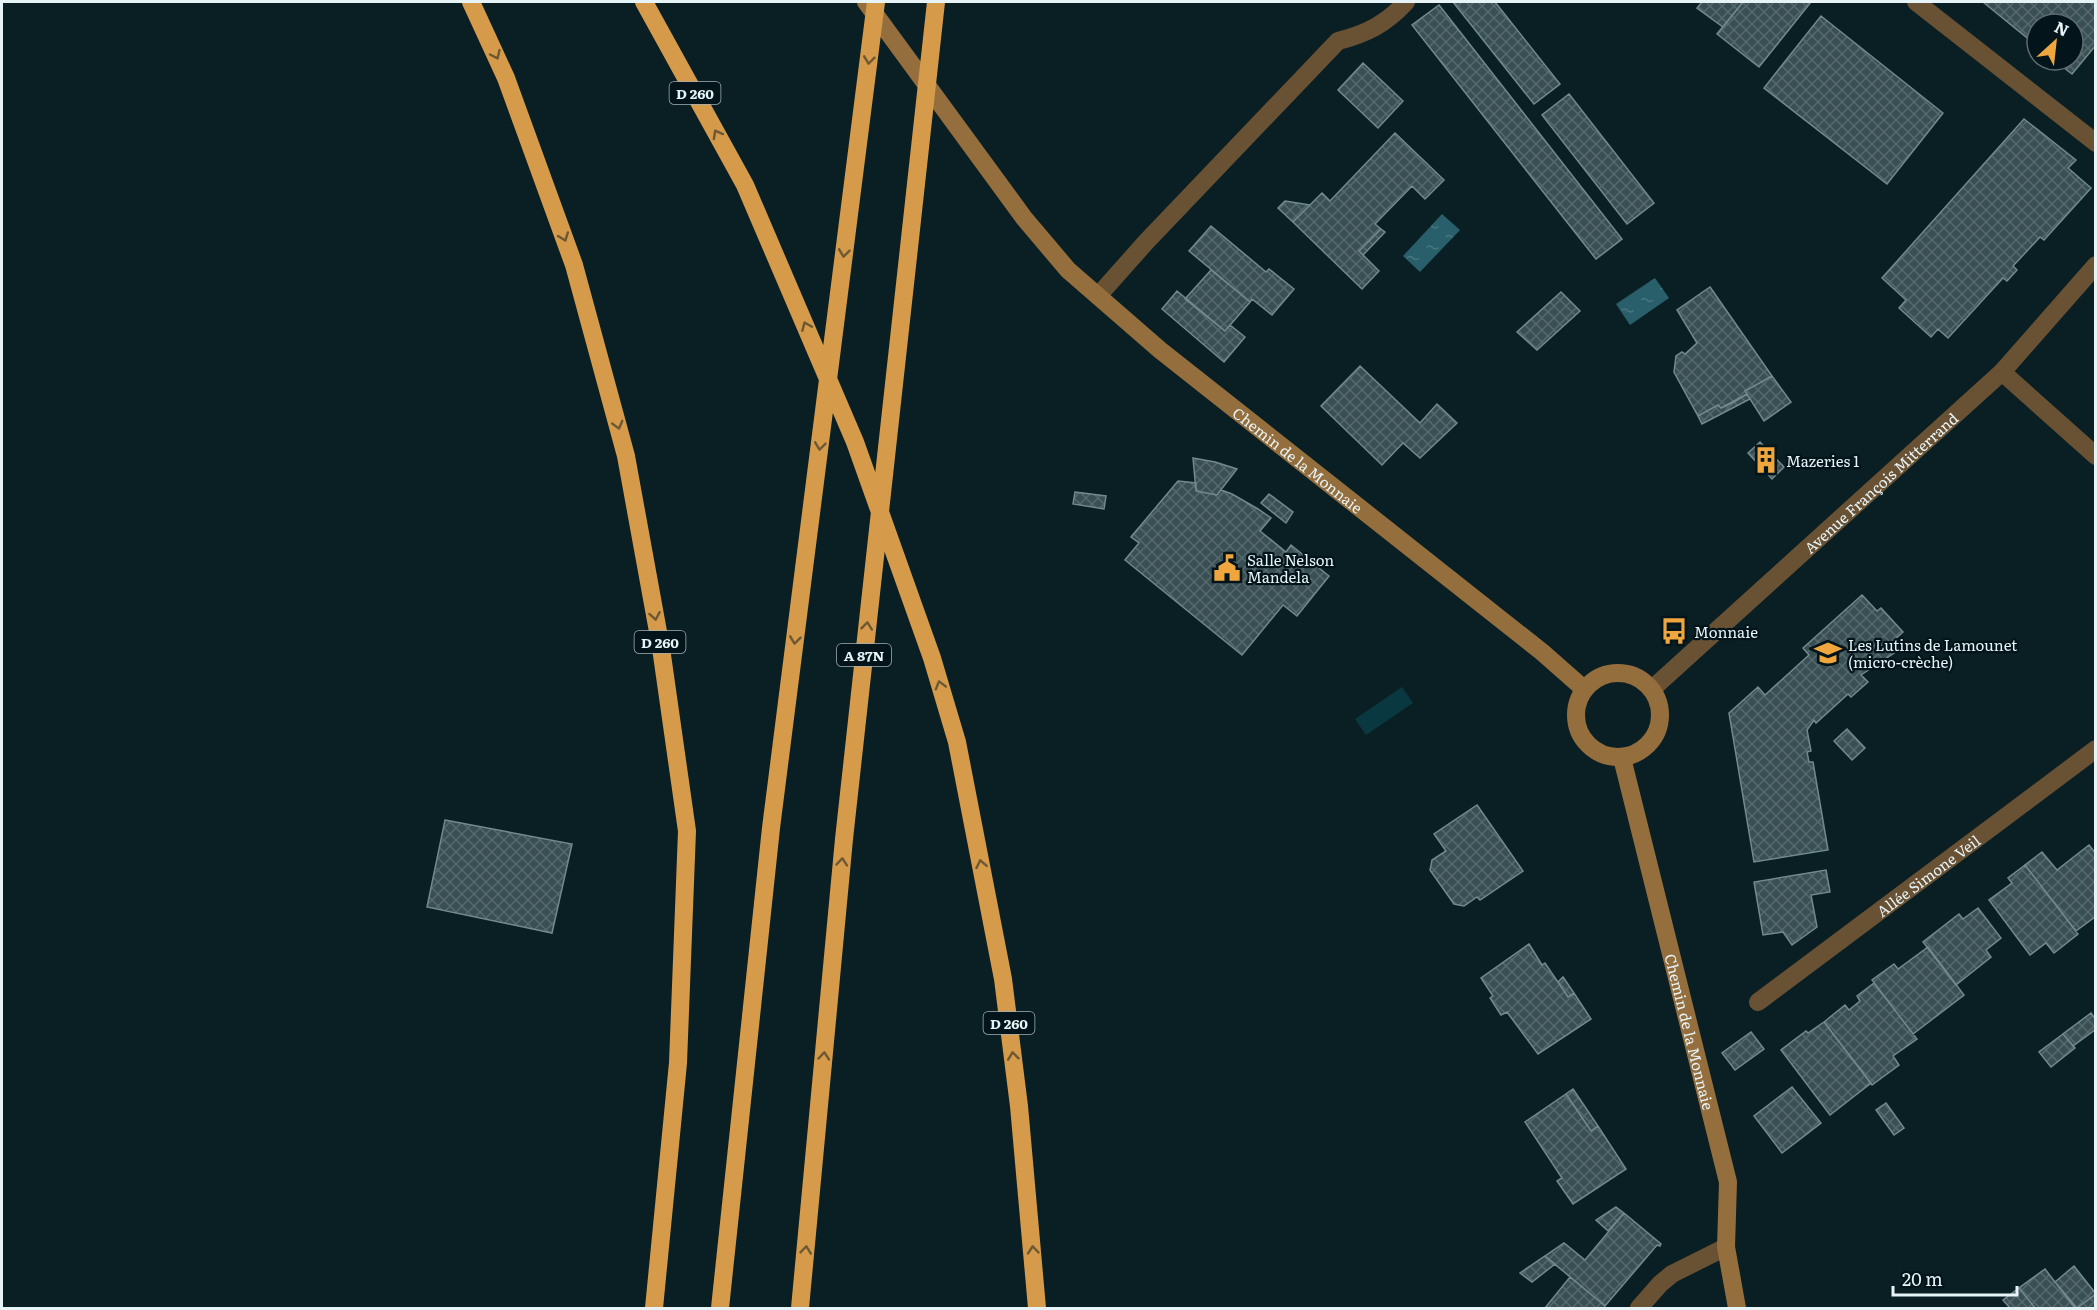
<svg xmlns="http://www.w3.org/2000/svg" width="2097" height="1310" viewBox="0 0 2097 1310" font-family="Literata,serif">
  <style>
    .pitch { fill: #0a3840 }
    .water { fill: url(#water-ripples) }
    .building { fill: url(#building-cross-hatch); stroke: #72898e; stroke-width: 1.5 }
    .lines { fill: none; stroke-linecap: round; stroke-linejoin: round }
    .lane { stroke: #695134; stroke-width: 18 }
    .street { stroke: #695134; stroke-width: 18 }
    .secondary { stroke: #956e3e; stroke-width: 18 }
    .highway { stroke: #d69a4b; stroke-width: 18 }
    .oneway { stroke: #6c5832 }
    .labels { text-anchor: middle; dominant-baseline: central; stroke-width: 4.5; stroke-linejoin: round; paint-order: stroke }
    .shield { fill: #03151a; stroke: #a3b1b5; stroke-width: 1.5 }
    .shield-label { font-size: 14px; font-weight: bold; fill: #e7f4f7 }
    .street-label { font-size: 15px; fill: #e7f4f7; stroke: #03151a }
    .poi-label { font-size: 15px; fill: #e7f4f7; stroke: #03151a; text-anchor: start }
  </style>
  <defs>
    <pattern id="water-ripples" width="26" height="14" patternUnits="userSpaceOnUse" patternTransform="scale(1.5)"><rect width="26" height="14" fill="#295f6a"/><path d="M2 4q2-2 4 0t4 0M15 11q2-2 4 0t4 0" fill="none" stroke="#487780"/></pattern>
    <pattern id="building-cross-hatch" width="8" height="8" patternUnits="userSpaceOnUse" patternTransform="scale(1.5)"><rect width="8" height="8" fill="#394f54"/><path d="M0 0l8 8M0 8l8-8" fill="none" stroke="#56696d"/></pattern>
  </defs>
  <rect width="100%" height="100%" fill="#0a1f23"/>
  <path class="pitch" d="M1402,687L1413,703L1366,735L1355,719Z"/>
  <path class="water" d="M1442,214L1460,230L1420,272L1403,256Z
    M1655,278L1669,298L1630,325L1616,304Z"/>
  <path class="building" d="M1453,2H1495L1560,84L1534,104Z
    M1702,2H1743L1723,27L1697,8Z
    M1743,2H1811L1759,67L1717,34Z
    M1983,2H2096V45L2072,74L2054,60H2073V24H2037V46Z
    M1439,5L1622,239L1596,259L1412,25Z
    M1821,16L1943,113L1887,184L1764,88Z
    M1363,63L1403,101L1378,128L1338,90Z
    M1569,94L1654,203L1627,224L1542,115Z
    M2024,119L2076,160L2068,168L2091,188L2044,240L2040,237L2013,266L2017,270L2007,281L2003,278L1948,338L1938,329L1931,337L1899,308L1906,300L1882,278Z
    M1395,133L1444,180L1425,199L1412,186L1375,224L1381,229L1359,251L1379,271L1362,289L1293,222L1322,193L1330,201Z
    M1285,201L1310,205L1293,222L1278,208Z
    M1211,226L1266,272L1269,269L1294,289L1272,315L1252,299L1250,302L1189,251Z
    M1381,229L1385,232L1363,255L1359,251Z
    M1211,270L1250,302L1225,331L1185,299Z
    M1710,287L1772,376L1745,391L1747,394L1734,402L1721,408L1718,405L1698,416L1674,372L1676,356L1682,352L1685,354L1697,343L1677,310Z
    M1177,291L1225,331L1230,325L1245,337L1224,362L1162,309Z
    M1561,292L1580,311L1537,350L1517,332Z
    M1360,366L1420,423L1437,404L1457,423L1420,458L1403,443L1382,465L1321,406Z
    M1772,376L1791,402L1764,421L1745,391Z
    M1747,394L1750,399L1702,424L1698,416L1718,405L1721,408Z
    M1760,442L1784,467L1772,479L1748,453Z
    M1193,458L1215,462L1237,469L1217,495L1196,491Z
    M1178,481L1196,483V491L1217,495L1221,490L1232,494L1258,509L1271,518L1260,531L1286,552L1291,545L1329,576L1297,616L1283,605L1242,655L1125,560L1139,543L1131,537Z
    M1075,492L1106,496L1104,509L1073,504Z
    M1269,494L1293,512L1286,523L1261,503Z
    M1862,595L1877,611L1881,608L1903,632L1893,641L1900,649L1861,675L1868,682L1851,697L1848,694L1816,723L1814,720L1807,730L1811,751L1807,752L1809,762H1813L1828,850L1754,862L1729,713L1758,687L1765,695L1809,655L1803,648Z
    M1847,729L1865,748L1852,760L1834,741Z
    M1477,805L1523,871L1480,900L1477,897L1464,906L1454,904L1430,870L1432,860L1446,851L1434,834Z
    M445,820L572,844L552,933L427,907Z
    M2089,845L2096,854V916L2076,931L2025,865L2042,852L2057,870Z
    M2025,865L2078,934L2054,953L2046,943L2030,955L1989,900L2012,883L2008,878Z
    M1826,870L1830,892L1811,895L1817,927L1792,945L1783,932L1763,935L1754,882Z
    M1978,908L2001,938L1986,950L1991,957L1956,985L1923,942L1959,914L1963,919Z
    M1529,944L1542,965L1545,963L1568,997L1574,993L1591,1019L1538,1054L1507,1012L1501,1015L1490,998L1493,996L1481,978Z
    M1928,947L1964,995L1913,1034L1872,980L1894,964L1898,969Z
    M1563,977L1574,993L1568,997L1558,982Z
    M1874,983L1917,1039L1893,1056L1899,1065L1872,1085L1824,1022L1845,1005L1849,1010L1860,1001L1857,996Z
    M2091,1013L2096,1020V1029L2073,1046L2063,1034Z
    M1824,1022L1871,1083L1830,1115L1781,1050L1806,1031L1808,1033Z
    M1751,1032L1764,1049L1735,1070L1722,1053Z
    M2063,1034L2075,1048L2051,1067L2039,1052Z
    M1792,1087L1821,1123L1782,1153L1754,1116Z
    M1573,1089L1598,1126L1591,1131L1566,1094Z
    M1566,1094L1591,1131L1598,1126L1626,1169L1573,1204L1557,1181L1562,1178L1525,1122Z
    M1886,1103L1904,1128L1894,1135L1876,1110Z
    M1616,1207L1624,1213L1608,1231L1596,1220Z
    M1624,1213L1661,1244L1660,1246L1657,1245L1605,1306L1545,1256L1564,1243L1585,1260Z
    M1545,1256L1555,1264L1532,1282L1520,1273Z
    M2074,1266L2096,1294L2077,1308L2055,1282Z
    M2045,1269L2075,1308H2035L2019,1288Z
    M1570,1277L1605,1306L1604,1308H1545Z
    M2019,1288L2035,1308H2010L2003,1300Z
    M2096,1294V1308H2077Z"/>
  <g class="lines">
    <path class="lane" d="M1098,296L1146,242L1338,41C1366,34 1386,24 1406,2"/>
    <g class="street">
      <path d="M1916,2L2096,143"/>
      <path d="M2002,372L2096,456"/>
      <path id="s1" d="M1652,689L2002,372L2096,265"/>
      <path id="s2" d="M1758,1002L2096,749"/>
      <path d="M1639,1308L1660,1284L1672,1274L1726,1247"/>
    </g>
    <g class="secondary">
      <path id="s3" d="M866,2L1024,218L1068,270L1160,350L1542,652L1584,689"/>
      <circle cx="1618" cy="715" r="42"/>
      <path id="s4" d="M1622,758L1728,1182L1726,1247L1737,1308"/>
    </g>
    <path class="highway" d="M471,2L506,78L574,265L626,456L661,648L687,831L678,1063L654,1308
      M644,2L745,185L855,442L932,658L957,742L1003,979L1019,1106L1037,1308
      M720,1308L771,828L876,2
      M800,1308L844,839L936,2"/>
  </g>
  <defs><path id="oneway-chevron" d="M-2-3.5L2.5 0L-2 3.5" fill="none" stroke-width="1.6" stroke-linecap="round" stroke-linejoin="round" transform="scale(1.5)"/></defs>
  <g class="oneway">
    <use href="#oneway-chevron" transform="translate(496 55) rotate(65)"/>
    <use href="#oneway-chevron" transform="translate(869 60) rotate(97)"/>
    <use href="#oneway-chevron" transform="translate(717 134) rotate(-119)"/>
    <use href="#oneway-chevron" transform="translate(564 237) rotate(70)"/>
    <use href="#oneway-chevron" transform="translate(844 253) rotate(97)"/>
    <use href="#oneway-chevron" transform="translate(806 326) rotate(-113)"/>
    <use href="#oneway-chevron" transform="translate(618 425) rotate(75)"/>
    <use href="#oneway-chevron" transform="translate(820 446) rotate(97)"/>
    <use href="#oneway-chevron" transform="translate(655 616) rotate(80)"/>
    <use href="#oneway-chevron" transform="translate(867 626) rotate(-84)"/>
    <use href="#oneway-chevron" transform="translate(795 640) rotate(97)"/>
    <use href="#oneway-chevron" transform="translate(940 685) rotate(-106)"/>
    <use href="#oneway-chevron" transform="translate(842 862) rotate(-85)"/>
    <use href="#oneway-chevron" transform="translate(981 864) rotate(-101)"/>
    <use href="#oneway-chevron" transform="translate(824 1056) rotate(-85)"/>
    <use href="#oneway-chevron" transform="translate(1013 1056) rotate(-97)"/>
    <use href="#oneway-chevron" transform="translate(806 1250) rotate(-84)"/>
    <use href="#oneway-chevron" transform="translate(1033 1250) rotate(-95)"/>
  </g>
  <defs>
    <symbol id="building-bare" viewBox="-9 -9 18 18"><path d="M-4-6H4V6H1V3H-1V6H-4ZM-2.5-4.3h1.7v1.8h-1.7ZM.8-4.3h1.7v1.8H.8ZM-2.5-1h1.7V.8h-1.7ZM.8-1h1.7V.8H.8Z" fill="#f0a63f" stroke="#03151a" stroke-width="2.5" paint-order="stroke"/></symbol>
    <symbol id="civic-bare" viewBox="-9 -9 18 18"><path d="M-.6-6.5H3V-4.5H.6V-3L4-1V1h2V6H-6V1h2V-1L-.6-3ZM-1.2 2.5V6h2.4V2.5Z" fill="#f0a63f" stroke="#03151a" stroke-width="2.5" paint-order="stroke"/></symbol>
    <symbol id="bus-bare" viewBox="-9 -9 18 18"><path d="M-5-6H5V4H4V6H2V4H-2V6H-4V4H-5ZM-3.5-4V0h7V-4ZM-3.5 1.2v1.5H-2V1.2ZM2 1.2v1.5H3.5V1.2Z" fill="#f0a63f" stroke="#03151a" stroke-width="2.5" paint-order="stroke"/></symbol>
    <symbol id="school-bare" viewBox="-9 -9 18 18"><path d="M0-5L7-2L0 1L-7-2ZM-4 1L0 2.5L4 1V4Q0 6-4 4Z" fill="#f0a63f" stroke="#03151a" stroke-width="2.5" paint-order="stroke"/></symbol>
  </defs>
  <g fill-rule="evenodd">
    <use href="#building-bare" x="1747" y="441" width="38" height="38"/>
    <use href="#civic-bare" x="1208" y="549" width="38" height="38"/>
    <use href="#bus-bare" x="1655" y="612" width="38" height="38"/>
    <use href="#school-bare" x="1809" y="634" width="38" height="38"/>
  </g>
  <g class="labels">
    <g class="shield">
      <rect x="669.5" y="82" width="51" height="22" rx="4.5"/>
      <rect x="634.5" y="631" width="51" height="22" rx="4.5"/>
      <rect x="837" y="644" width="54" height="22" rx="4.5"/>
      <rect x="983.5" y="1012" width="51" height="22" rx="4.5"/>
    </g>
    <g class="shield-label">
      <text x="695" y="93">D 260</text>
      <text x="660" y="642">D 260</text>
      <text x="864" y="655">A 87N</text>
      <text x="1009" y="1023">D 260</text>
    </g>
    <g class="street-label">
      <text stroke="none"><textPath href="#s3" startOffset="634">Chemin de la Monnaie</textPath></text>
      <text stroke="none"><textPath href="#s1" startOffset="308">Avenue François Mitterrand</textPath></text>
      <text stroke="none"><textPath href="#s2" startOffset="212">Allée Simone Veil</textPath></text>
      <text stroke="none"><textPath href="#s4" startOffset="282">Chemin de la Monnaie</textPath></text>
    </g>
    <g class="poi-label">
      <text x="1786" y="460">Mazeries 1</text>
      <text x="1247" y="559">Salle Nelson<tspan x="1247" dy="17">Mandela</tspan></text>
      <text x="1694" y="631">Monnaie</text>
      <text x="1848" y="644">Les Lutins de Lamounet<tspan x="1848" dy="17">(micro-crèche)</tspan></text>
    </g>
  </g>
  <rect width="2097" height="1310" fill="none" stroke="#e7f4f7" stroke-width="6"/>
  <g transform="translate(2055 42) rotate(27)"><circle r="28" fill="#03151a" stroke="#5e6e72" stroke-width="1.5"/>
  <path d="M0-4.5L10 22L0 15L-10 22Z" fill="#f0a63f"/>
  <text y="-9" font-size="16" font-weight="bold" text-anchor="middle" fill="#e7f4f7">N</text>
  </g>
  <path d="M1893 1286v9h124v-9" fill="none" stroke="#e7f4f7" stroke-width="3"/>
  <text x="1902" y="1286" font-size="18" fill="#e7f4f7" stroke="#03151a" stroke-width="4.5" paint-order="stroke">20 m</text>
</svg>
